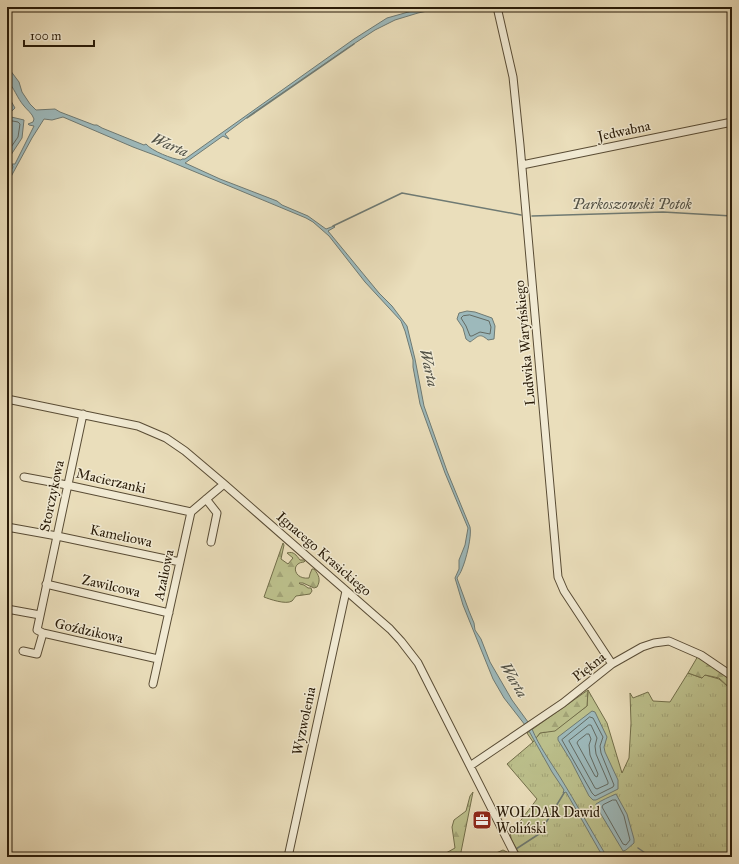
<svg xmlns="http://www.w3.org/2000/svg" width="739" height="864" viewBox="0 0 739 864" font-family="'IM FELL Great Primer',serif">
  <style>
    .grass { fill: url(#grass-tufts); stroke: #726e4a }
    .forest { fill: url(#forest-firs); stroke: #726e4a }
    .water { fill: #9db9bb; stroke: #6f7a73 }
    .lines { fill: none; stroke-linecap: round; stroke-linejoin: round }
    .shore { stroke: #636a62; stroke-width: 1 }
    .stream { stroke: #6f7a73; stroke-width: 1.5 }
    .minor-casing { stroke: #594c35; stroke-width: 9 }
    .minor { stroke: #f1ead3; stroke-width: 7 }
    .labels { text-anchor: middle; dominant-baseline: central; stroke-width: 3; stroke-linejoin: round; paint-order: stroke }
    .street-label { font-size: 14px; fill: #291b08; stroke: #f1ead3 }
    .poi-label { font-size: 14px; fill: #291b08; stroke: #f1ead3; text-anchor: start }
    .water-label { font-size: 15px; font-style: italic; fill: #525247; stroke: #f1ead3 }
  </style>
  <defs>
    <pattern id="grass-tufts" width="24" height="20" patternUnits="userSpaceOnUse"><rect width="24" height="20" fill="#bcc08c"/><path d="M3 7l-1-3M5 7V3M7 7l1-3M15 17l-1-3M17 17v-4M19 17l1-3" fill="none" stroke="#a2a477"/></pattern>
    <pattern id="forest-firs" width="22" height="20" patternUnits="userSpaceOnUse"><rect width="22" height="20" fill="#bcc08c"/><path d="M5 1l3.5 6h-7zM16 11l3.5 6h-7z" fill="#a2a477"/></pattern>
  </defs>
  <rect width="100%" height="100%" fill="#eadebb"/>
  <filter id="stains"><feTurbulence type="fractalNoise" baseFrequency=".005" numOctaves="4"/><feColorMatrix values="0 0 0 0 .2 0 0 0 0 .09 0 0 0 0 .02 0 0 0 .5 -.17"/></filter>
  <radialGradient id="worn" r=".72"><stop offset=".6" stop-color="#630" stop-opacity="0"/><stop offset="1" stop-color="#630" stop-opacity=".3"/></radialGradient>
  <path class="grass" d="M688,673L702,678L705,675L719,679L732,690V857H521L511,839L510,830L515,828L537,799L507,764L533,742L540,733L555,730L587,706L588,690L607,723L622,773L629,758L631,723L630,693L633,698L648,692L653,701L670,702Z"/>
  <path class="forest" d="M283,543L284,545L281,559L288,564L293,558L287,553C294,551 296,555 300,560H306L304,562C290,563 294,580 309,578L310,574L312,569H314C319,575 321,580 317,587L314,588L303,583H299L300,584L304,585L308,588H311L312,591L310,594L296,596C295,597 293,600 292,601C286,605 269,599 264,597Z
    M698,656L732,679V690L719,678L705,675L702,678L688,673Z
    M588,690L587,706L555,731L540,733L533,742L527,733Z
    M473,792L460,857H444L446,853L455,848L452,827L454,820L466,811L470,796Z
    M503,850L507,852L510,857H492L496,853Z"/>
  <path class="water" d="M426,7H446L418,13L395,20L375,30L346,49L253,113L225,134L229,139L223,136L185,163L220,179L277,201L282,205L308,216L326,229L334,226L335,227L328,231L379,293L392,306L407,326L415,359L424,406L447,471L470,527C472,536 466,560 462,569C461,572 459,575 457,578L458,581L469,611L474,623L475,630L481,639L490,662L512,700L528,722L525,725L504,698L493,679L463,605L455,578L459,569V560L465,545L468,528L445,473L420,404L413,367V360L405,331L401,321L365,282L329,236L313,222L306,218L157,156L133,147L63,117L52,120L44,119L32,138L7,184V178L13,167L12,164H15L34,126L29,125L28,124L33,122L34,119C32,113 27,110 24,106C17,98 14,87 7,81V66L19,82L22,92L30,104L36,110L55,109L60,112L94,125H97L102,128L144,145L146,144C152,151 172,159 181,160L182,159H185L354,39L387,18Z
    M7,94L15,108L11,112L7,111Z
    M7,116L24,120L22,138L7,161Z
    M467,311L475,312L492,318L495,326L494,339L488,340C479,332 478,337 470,342L466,339L463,328L457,319L459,313Z
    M592,711L595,712L607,737L604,747L605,752L618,780V789L596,800H593L589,796L571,761L558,740V737Z
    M532,729C539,746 550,761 560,777C576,803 591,830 607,857H603L566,792L563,793L564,790L552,772L529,731Z
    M616,794L627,814L634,839V843L626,850L623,851L596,806V804C602,800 609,797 616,794Z"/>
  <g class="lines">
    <path class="shore" d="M7,120L18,122L20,124L18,137L7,153
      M470,315L489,321L491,327L490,334L480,332L472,336H470L466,326L461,318L463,316Z
      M590,717L593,718L603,737L600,746L601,753L614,785L613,787L595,796L592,793L562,740Z
      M589,725H591L597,738L595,746L596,754L608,782V784L597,789L595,788L569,741Z
      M587,734H589L591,739L589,745L590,755L598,774L597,777L595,776L577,743L578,741Z
      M613,800H616L624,816L630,840L626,845L623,844L602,807L603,805Z"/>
    <path class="stream" d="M247,118L354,44
      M532,216L663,212L732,216
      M333,226L402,193L521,215
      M638,848L651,857
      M516,849L539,834L564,793
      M508,857L510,855"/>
    <defs>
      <path id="minor" d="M497,7L513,77L520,145L558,577L564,591L612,664
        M522,165L732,122
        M7,399L138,426L166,438L185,451L224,484L390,629L401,641L418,663L516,857
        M83,414L37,630L43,633L158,659
        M24,477L67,485L191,512
        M206,499L217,513L211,542
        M7,527L57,536L180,562
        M46,584L169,613
        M7,609L40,615
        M23,651L37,654L43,633
        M153,684L191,512L224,484
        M470,766L563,703L612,664L642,647L654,643L669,641L701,655L732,676
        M288,857L346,591"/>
    </defs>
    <use href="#minor" class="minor-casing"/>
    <use href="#minor" class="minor"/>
  </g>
  <defs>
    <symbol id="office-square" viewBox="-11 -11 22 22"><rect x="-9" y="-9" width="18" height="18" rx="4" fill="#8f2418" stroke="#f1ead3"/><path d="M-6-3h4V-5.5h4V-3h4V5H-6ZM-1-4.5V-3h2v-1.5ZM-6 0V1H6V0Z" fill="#fff"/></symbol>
  </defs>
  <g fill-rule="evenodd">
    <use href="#office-square" x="471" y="809" width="22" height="22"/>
  </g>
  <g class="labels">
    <g class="street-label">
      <text transform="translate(624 131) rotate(-12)">Jedwabna</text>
      <text transform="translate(525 343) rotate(-95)">Ludwika Waryńskiego</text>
      <text transform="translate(111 481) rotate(13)">Macierzanki</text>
      <text transform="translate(52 496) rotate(-78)">Storczykowa</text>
      <text transform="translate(121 536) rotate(12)">Kameliowa</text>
      <text transform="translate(324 554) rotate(41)">Ignacego Krasickiego</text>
      <text transform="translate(164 575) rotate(-78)">Azaliowa</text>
      <text transform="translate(111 586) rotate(13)">Zawilcowa</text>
      <text transform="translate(89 631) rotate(13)">Goździkowa</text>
      <text transform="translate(589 667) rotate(-38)">Piękna</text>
      <text transform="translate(304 721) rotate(-78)">Wyzwolenia</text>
    </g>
    <g class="poi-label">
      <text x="496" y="812">WOLDAR Dawid<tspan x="496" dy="16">Woliński</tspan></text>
    </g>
    <g class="water-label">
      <text transform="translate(170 145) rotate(23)">Warta</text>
      <text x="632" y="204">Parkoszowski Potok</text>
      <text transform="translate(429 368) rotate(77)">Warta</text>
      <text transform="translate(514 680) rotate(59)">Warta</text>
    </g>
  </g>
  <rect width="739" height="864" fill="none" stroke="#eadebb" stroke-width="24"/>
  <rect x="8" y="8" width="723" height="848" fill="none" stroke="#291b08" stroke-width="2"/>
  <rect x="12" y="12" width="715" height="840" fill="none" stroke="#291b08"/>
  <path d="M24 40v6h70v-6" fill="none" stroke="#291b08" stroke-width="2"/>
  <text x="30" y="40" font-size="12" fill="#291b08" stroke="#f1ead3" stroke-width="3" paint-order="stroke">100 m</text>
  <rect width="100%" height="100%" filter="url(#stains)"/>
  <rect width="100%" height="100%" fill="url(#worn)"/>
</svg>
